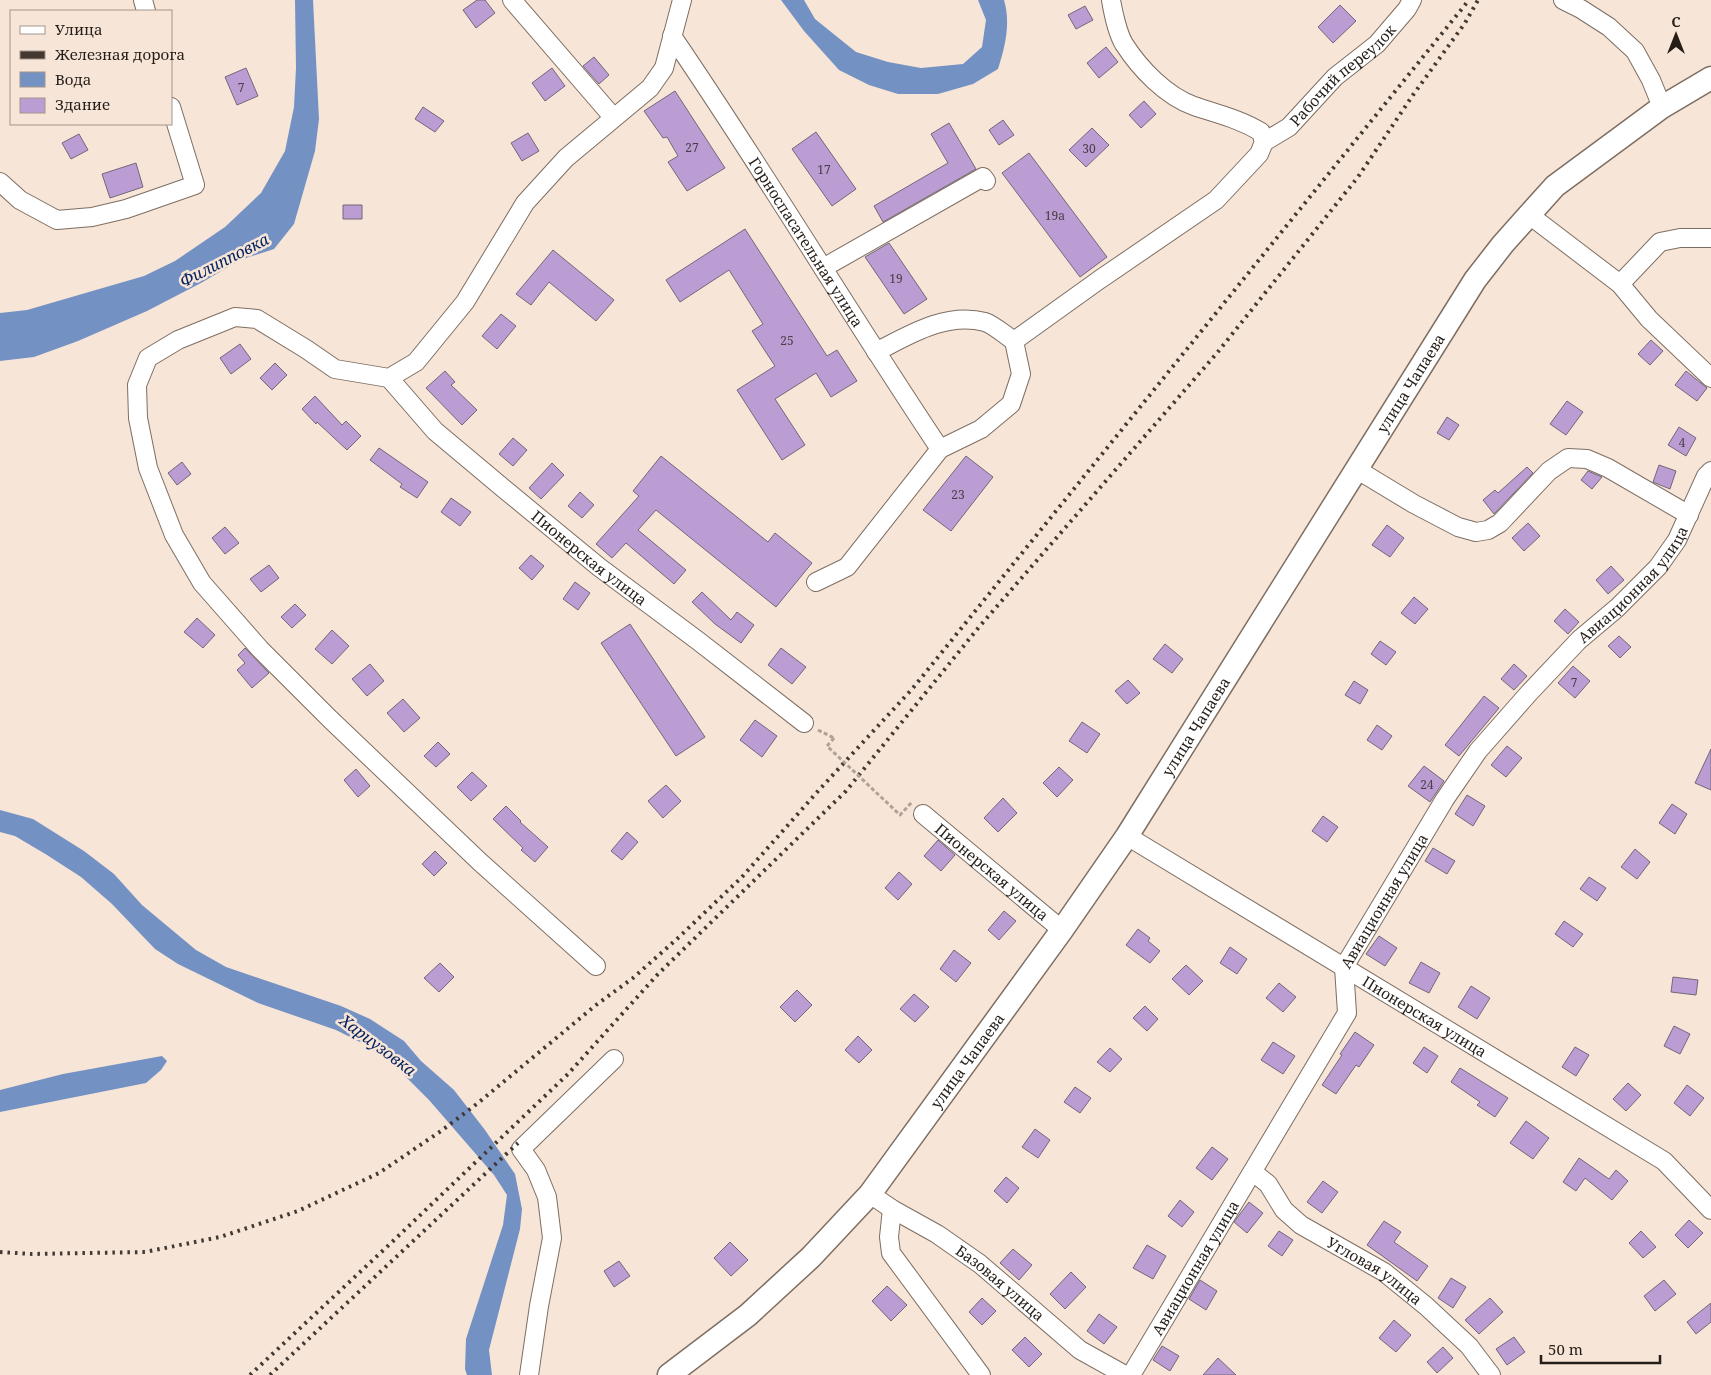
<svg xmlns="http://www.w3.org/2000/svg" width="1711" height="1375" viewBox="0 0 1711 1375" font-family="'Noto Serif',serif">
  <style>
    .water { fill: #7491c4 }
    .building { fill: #bb9dd3; stroke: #716879 }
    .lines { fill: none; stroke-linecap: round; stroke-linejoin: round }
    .minor-casing { stroke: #7e6e62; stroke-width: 20 }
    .tertiary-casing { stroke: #7e6e62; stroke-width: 25 }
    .path { stroke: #b0a297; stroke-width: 3; stroke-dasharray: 4 2.5; stroke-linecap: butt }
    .minor { stroke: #fff; stroke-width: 18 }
    .tertiary { stroke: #fff; stroke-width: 22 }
    .rail { stroke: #413932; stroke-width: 4; stroke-dasharray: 2.5 5; stroke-linecap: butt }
    .path-bridge { stroke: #b0a297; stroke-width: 3; stroke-dasharray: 4 2.5; stroke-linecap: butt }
    .labels { text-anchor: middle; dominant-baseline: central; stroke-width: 5; stroke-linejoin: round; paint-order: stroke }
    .number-label { font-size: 12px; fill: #4a3d47 }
    .street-label { font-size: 15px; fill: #241d18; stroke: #f7e5d7 }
    .water-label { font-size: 16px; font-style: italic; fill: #052460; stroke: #f7e5d7 }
  </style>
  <rect width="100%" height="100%" fill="#f7e5d7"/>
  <path class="water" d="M295,0H313L319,119L315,151L294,224L274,249L240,260L201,283L147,311L78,341L34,357L0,361V313L27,310L144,276L175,261L225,227L261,193L285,151L294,107L296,68Z
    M781,0H804L815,19L856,52L888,62L921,68L963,64L982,47L986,20L978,0H1004C1011,23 1005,47 998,69L973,84L938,94H898L869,85L839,70L804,31Z
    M0,810L33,819L84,851L114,874L142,905L196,950L226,967L341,1006L370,1019L404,1041L421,1061L454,1090L485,1130L515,1174L522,1209L520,1229L489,1350L492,1375H467L465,1369L466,1339L503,1225L507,1195L494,1175L429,1100L390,1061L362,1043L336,1030L258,1003L178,964L155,949L112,904L81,877L47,855L15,836L0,832Z
    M162,1056L167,1061L161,1070L146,1083L0,1112V1090L63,1074Z"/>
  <path class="building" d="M477,0H485L495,13L476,28L463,10Z
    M1340,5L1356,21L1333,43L1318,27Z
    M1085,6L1093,20L1076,29L1068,15Z
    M1106,47L1118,62L1099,78L1087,63Z
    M594,57L609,75L599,84L583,66Z
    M246,68L258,96L237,105L225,77Z
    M552,68L565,86L545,101L532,83Z
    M675,91L725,168L687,191L668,162L678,156L667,137L663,138L644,111Z
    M1144,101L1156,114L1141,128L1129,115Z
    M423,107L444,121L435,132L415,119Z
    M1003,120L1014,135L999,145L989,130Z
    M949,123L976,169L883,222L874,206L948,163L931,134Z
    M1092,128L1109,145L1086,167L1069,150Z
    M816,132L856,189L832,206L792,149Z
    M528,133L539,151L522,161L511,143Z
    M79,134L88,150L71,159L62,143Z
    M1029,153L1107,257L1080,277L1002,173Z
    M136,163L143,187L110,198L102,174Z
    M343,205H362V219H343Z
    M745,229L827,356L837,350L857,381L831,397L816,373L775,399L805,445L782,460L737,390L775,366L752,331L763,324L729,270L680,302L666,280Z
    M889,243L927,299L904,314L865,257Z
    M553,250L614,300L596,321L549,282L531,305L516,294Z
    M501,314L516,326L497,349L482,336Z
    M1651,340L1663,351L1650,365L1638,354Z
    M240,344L251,359L231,374L220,358Z
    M275,363L287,375L272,390L260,378Z
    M445,371L455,382L451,385L477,410L462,425L426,388Z
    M1686,371L1707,388L1697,401L1675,385Z
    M315,396L342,425L346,421L361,436L347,450L317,422L316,424L302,409Z
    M1567,401L1583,412L1566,435L1550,424Z
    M1447,417L1459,425L1449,440L1437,433Z
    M1679,427L1696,438L1686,456L1668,445Z
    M513,438L527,450L513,466L499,454Z
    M379,448L428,482L417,498L400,487L402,484L370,460Z
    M661,456L768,542L775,533L812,563L776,607L656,510L638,530L686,570L674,584L626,543L612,558L596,544L639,496L633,491Z
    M966,456L993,477L951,531L923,510Z
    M182,462L191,474L177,485L168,473Z
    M552,463L564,475L541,499L529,488Z
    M1659,465L1676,471L1670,489L1653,482Z
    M1527,467L1533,473L1494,514L1483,500L1495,490L1498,493Z
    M1588,471L1602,477L1592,489L1581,480Z
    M580,492L594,505L582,518L568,506Z
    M451,498L471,512L460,526L441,512Z
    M1528,523L1540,536L1524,551L1512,538Z
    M1387,525L1404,538L1390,557L1372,545Z
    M225,527L239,543L225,554L212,538Z
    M531,555L544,566L532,580L519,568Z
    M269,565L279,578L261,592L250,579Z
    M1611,566L1624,580L1608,594L1596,580Z
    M575,582L590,593L578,610L563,599Z
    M702,592L731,620L737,612L754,625L741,643L715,624L692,602Z
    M1414,597L1428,609L1415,624L1401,613Z
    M295,604L306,615L292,628L281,617Z
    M1565,609L1579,622L1568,634L1554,621Z
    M197,618L215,635L203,648L184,632Z
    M630,624L705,737L676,756L601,643Z
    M332,630L349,646L332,664L315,649Z
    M1619,636L1631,647L1620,658L1608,646Z
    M1380,641L1396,652L1386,665L1371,654Z
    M1165,644L1183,659L1172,673L1153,659Z
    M245,648L269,673L252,688L237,670L245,663L238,655Z
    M781,648L806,667L792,684L768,665Z
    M370,664L384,681L367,696L352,679Z
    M1514,664L1527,676L1514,690L1501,679Z
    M1573,666L1590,681L1575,698L1558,683Z
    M1128,680L1140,693L1127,704L1115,691Z
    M1354,681L1368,690L1360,704L1345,695Z
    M1484,696L1499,708L1459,756L1445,745Z
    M403,699L420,718L404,732L387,713Z
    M755,720L777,736L762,757L740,740Z
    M1082,722L1100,734L1087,753L1069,741Z
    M1377,725L1392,736L1382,750L1367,740Z
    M438,742L450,754L436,767L424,756Z
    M1507,746L1522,758L1506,777L1491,765Z
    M1711,749V790L1695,783Z
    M1424,766L1444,781L1430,802L1408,786Z
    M1059,767L1073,780L1057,797L1043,783Z
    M356,769L370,786L358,797L344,780Z
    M472,772L487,786L471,801L457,787Z
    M666,785L681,801L663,818L648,801Z
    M1467,795L1485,806L1473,826L1455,814Z
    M1003,798L1017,813L998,832L984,818Z
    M1672,804L1687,814L1675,834L1659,823Z
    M506,806L521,821L520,822L548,847L535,862L521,850L523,848L493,819Z
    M1323,816L1338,827L1327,842L1312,831Z
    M627,832L638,842L622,860L611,851Z
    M938,840L955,855L941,871L924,856Z
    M1433,848L1455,861L1447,874L1425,861Z
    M1635,849L1650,862L1637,879L1621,867Z
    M435,851L447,863L434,876L422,864Z
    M899,872L912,884L898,900L885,888Z
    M1589,877L1606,888L1597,901L1580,889Z
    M1004,911L1016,921L999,940L988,930Z
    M1564,921L1583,934L1573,947L1555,934Z
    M1138,929L1150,938L1148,941L1160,951L1150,963L1126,945Z
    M1379,936L1397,948L1385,966L1366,954Z
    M1230,947L1247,959L1237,974L1220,963Z
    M954,950L971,963L956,982L940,969Z
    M1421,962L1440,973L1429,993L1409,983Z
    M440,963L454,977L439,992L424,978Z
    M1186,965L1203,981L1189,995L1172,979Z
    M1673,977L1698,980L1696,995L1671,992Z
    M1279,983L1296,997L1283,1012L1266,998Z
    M1471,986L1490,998L1477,1019L1458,1007Z
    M797,990L812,1005L795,1022L780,1007Z
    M914,994L929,1007L915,1022L900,1009Z
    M1145,1006L1158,1019L1147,1031L1133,1018Z
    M1674,1026L1690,1034L1680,1054L1664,1046Z
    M1355,1032L1374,1045L1359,1067L1356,1065L1336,1094L1322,1085L1342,1055L1340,1054Z
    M858,1036L872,1050L859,1063L845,1050Z
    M1273,1042L1295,1056L1283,1074L1261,1060Z
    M1424,1047L1438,1056L1427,1073L1413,1063Z
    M1575,1047L1589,1055L1576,1076L1562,1067Z
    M1110,1048L1122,1059L1110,1072L1097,1062Z
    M1460,1068L1508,1098L1495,1117L1477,1105L1480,1102L1451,1082Z
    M1628,1083L1641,1095L1626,1111L1613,1099Z
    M1687,1085L1704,1098L1690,1116L1674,1103Z
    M1075,1087L1091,1098L1080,1113L1064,1102Z
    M1526,1121L1549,1138L1533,1159L1510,1143Z
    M1035,1129L1050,1140L1038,1158L1022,1147Z
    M1212,1147L1228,1159L1212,1180L1196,1168Z
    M1579,1158L1609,1179L1616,1170L1628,1181L1612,1200L1585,1178L1576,1191L1563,1182Z
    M1006,1177L1019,1188L1007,1203L994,1191Z
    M1323,1181L1338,1192L1322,1213L1307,1202Z
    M1180,1200L1194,1212L1182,1227L1168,1216Z
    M1249,1202L1263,1213L1247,1233L1234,1222Z
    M1689,1220L1703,1233L1688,1248L1675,1235Z
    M1384,1221L1401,1232L1394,1242L1428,1266L1417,1281L1367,1245Z
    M1279,1231L1293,1240L1282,1256L1268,1246Z
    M1641,1231L1656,1247L1643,1258L1629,1243Z
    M730,1242L748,1260L731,1276L714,1258Z
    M1147,1245L1166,1256L1153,1279L1133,1268Z
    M1013,1249L1032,1265L1019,1280L1000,1263Z
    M619,1261L630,1276L614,1287L604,1271Z
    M1071,1272L1086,1287L1065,1309L1050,1294Z
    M1451,1278L1466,1287L1453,1308L1438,1298Z
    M1200,1280L1217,1291L1206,1310L1189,1299Z
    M1664,1280L1676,1294L1655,1311L1644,1296Z
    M887,1286L907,1305L891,1321L872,1301Z
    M982,1298L996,1311L982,1325L969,1312Z
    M1490,1298L1503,1312L1479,1334L1465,1320Z
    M1711,1303V1322L1696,1334L1687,1322Z
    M1099,1314L1117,1327L1104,1344L1087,1331Z
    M1394,1320L1411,1335L1396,1352L1379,1338Z
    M1025,1337L1042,1354L1029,1367L1012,1350Z
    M1514,1337L1525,1352L1507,1365L1496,1349Z
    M1162,1346L1179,1356L1170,1371L1153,1360Z
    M1443,1347L1453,1358L1437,1373L1427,1362Z
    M1218,1358L1236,1375H1203Z"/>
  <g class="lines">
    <defs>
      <g id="minor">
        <path d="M143,0L146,11"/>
        <path d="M512,0L613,117"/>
        <path d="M1563,0L1581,9L1609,27L1635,51L1651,80L1662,107"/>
        <path id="s1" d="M672,36C765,172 849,313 940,449"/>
        <path id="s2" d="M1264,142L1289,127L1335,77L1377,44L1407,9L1412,0"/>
        <path d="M0,182L20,200L57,220L92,217L126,209L195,185L171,107"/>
        <path d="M1528,214L1620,284L1649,319L1711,378"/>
        <path d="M823,268L983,177L986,181"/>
        <path d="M1620,284L1660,242L1680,238H1711"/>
        <path d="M1014,341L1099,280L1216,200L1259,154L1264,142L1261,132C1240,119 1217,114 1194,106C1166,96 1140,69 1124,44C1118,34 1113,12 1111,0"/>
        <path id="s3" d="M389,378L435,431L503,488L599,567L697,640L804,723"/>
        <path d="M1356,469L1414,504L1458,527L1476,532L1488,530L1500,523L1549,471L1568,458L1587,459L1608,468L1689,515"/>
        <path d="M816,582L847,567L940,449L981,429L1011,404L1021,374L1014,341C1005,335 994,325 985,322C945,312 909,335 876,352"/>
        <path id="s4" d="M923,814L1062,930"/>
        <path id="s5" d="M1127,836L1664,1161L1711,1210"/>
        <path d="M596,966L480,862L330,719L260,649L202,583L174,535L148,468L138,418L137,385L148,358L178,340L235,317L257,319L306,349L335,369L389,378L416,362L465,302L525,203L566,158L650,88L664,68L682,0"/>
        <path id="s6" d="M1253,1172L1268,1184L1284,1210L1301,1225L1384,1272L1426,1306L1469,1346L1491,1375"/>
        <path id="s7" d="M870,1194L892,1209L937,1234L980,1264L1080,1350L1125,1375"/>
        <path d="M892,1209L889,1237L891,1253L981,1375"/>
        <path d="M529,1375L539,1306L552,1238L547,1197L536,1170L521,1149L614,1059"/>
        <path id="s8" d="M1131,1375L1347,1013L1344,967L1445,799L1478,751L1529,693L1579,640L1617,608L1658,567L1677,540L1706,476L1711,471"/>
      </g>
      <g id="tertiary">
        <path id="s9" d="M669,1375L748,1315L811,1257L870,1194L1062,930L1127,836L1475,280L1503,244L1555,186L1662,107L1711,78"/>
      </g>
    </defs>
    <use href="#minor" class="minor-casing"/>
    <use href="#tertiary" class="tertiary-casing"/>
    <path class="path" d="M818,730L834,738"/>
    <use href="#minor" class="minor"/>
    <use href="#tertiary" class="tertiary"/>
    <path class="rail" d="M0,1252L32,1254L145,1252L220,1237L298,1211L379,1173L441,1131L478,1103L596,1005L633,978L678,938L742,877L819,790L913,688L1469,0
      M250,1375L391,1243L568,1074L658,974L846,791L979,627L1217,353L1358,177L1413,95L1465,23L1478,0
      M270,1375L518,1143"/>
    <path class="path-bridge" d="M834,738L827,746L900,815L912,802"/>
  </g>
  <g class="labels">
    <g class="number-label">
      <text x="241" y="87">7</text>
      <text x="692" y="147">27</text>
      <text x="1089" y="148">30</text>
      <text x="824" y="169">17</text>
      <text x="1055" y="215">19а</text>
      <text x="896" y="278">19</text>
      <text x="787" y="340">25</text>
      <text x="1682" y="442">4</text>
      <text x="958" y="494">23</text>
      <text x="1574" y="682">7</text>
      <text x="1427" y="784">24</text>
    </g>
    <g class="street-label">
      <text stroke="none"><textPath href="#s2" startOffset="104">Рабочий переулок</textPath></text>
      <text stroke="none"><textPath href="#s1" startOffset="246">Горноспасательная улица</textPath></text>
      <text stroke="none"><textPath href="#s9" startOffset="1246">улица Чапаева</textPath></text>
      <text stroke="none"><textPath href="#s3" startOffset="270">Пионерская улица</textPath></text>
      <text stroke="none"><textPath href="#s8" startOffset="950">Авиационная улица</textPath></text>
      <text stroke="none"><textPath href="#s9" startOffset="841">улица Чапаева</textPath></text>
      <text stroke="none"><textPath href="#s4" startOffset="90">Пионерская улица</textPath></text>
      <text stroke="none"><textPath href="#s8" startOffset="545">Авиационная улица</textPath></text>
      <text stroke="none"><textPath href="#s5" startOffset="348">Пионерская улица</textPath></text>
      <text stroke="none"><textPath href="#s9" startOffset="436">улица Чапаева</textPath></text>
      <text stroke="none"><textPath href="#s8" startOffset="125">Авиационная улица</textPath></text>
      <text stroke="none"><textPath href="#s6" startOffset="159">Угловая улица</textPath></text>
      <text stroke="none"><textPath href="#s7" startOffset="158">Базовая улица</textPath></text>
    </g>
    <g class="water-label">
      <text transform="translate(224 260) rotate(-27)">Филипповка</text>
      <text transform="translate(378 1045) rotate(37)">Хариузовка</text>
    </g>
  </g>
  <rect x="10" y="10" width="162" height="115" fill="#f7e5d7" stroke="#a3958b"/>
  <rect x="20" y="26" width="25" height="8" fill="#ffffff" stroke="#a3958b"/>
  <text x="55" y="35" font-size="15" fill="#241d18">Улица</text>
  <rect x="20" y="51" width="25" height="8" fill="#413932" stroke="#a3958b"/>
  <text x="55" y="60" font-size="15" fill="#241d18">Железная дорога</text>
  <rect x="20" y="72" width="25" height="15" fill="#7491c4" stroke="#a3958b"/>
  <text x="55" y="85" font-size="15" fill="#241d18">Вода</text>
  <rect x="20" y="98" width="25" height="15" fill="#bb9dd3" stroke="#a3958b"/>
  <text x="55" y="110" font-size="15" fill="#241d18">Здание</text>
  <g transform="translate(1676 35)" stroke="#f7e5d7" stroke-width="4" paint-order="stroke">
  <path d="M0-4L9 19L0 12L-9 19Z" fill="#241d18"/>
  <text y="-8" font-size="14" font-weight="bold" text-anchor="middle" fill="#241d18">С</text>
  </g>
  <path d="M1541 1355v8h119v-8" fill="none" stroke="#241d18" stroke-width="2.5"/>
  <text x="1548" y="1355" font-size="15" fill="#241d18" stroke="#f7e5d7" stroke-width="4" paint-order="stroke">50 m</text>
</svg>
